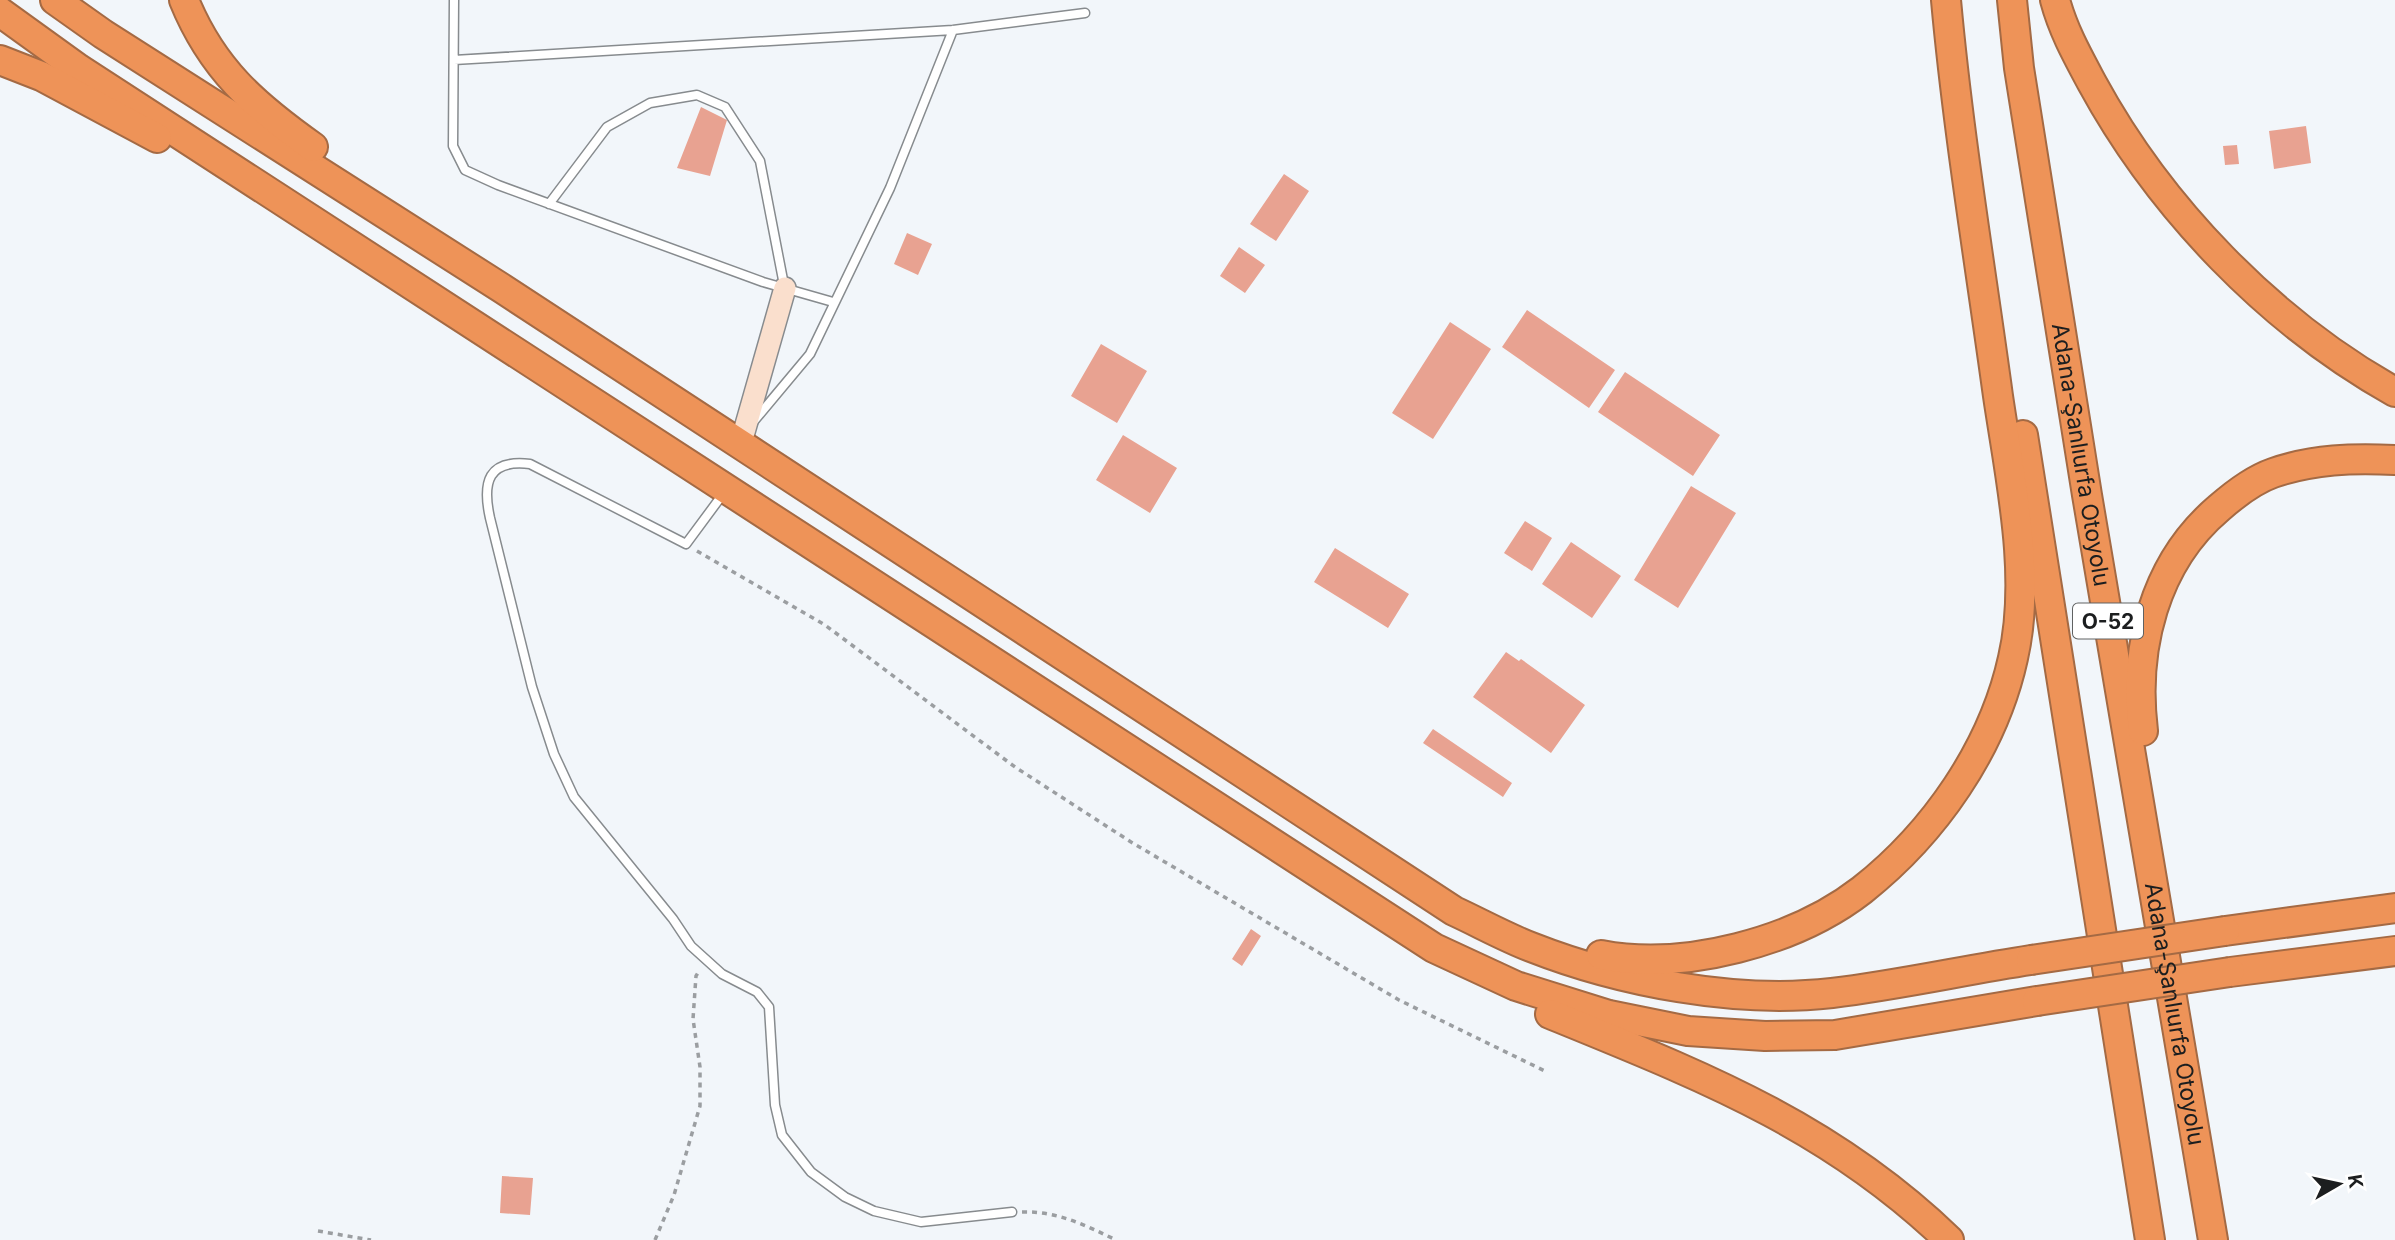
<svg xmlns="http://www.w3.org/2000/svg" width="2395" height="1240" viewBox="0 0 2395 1240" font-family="Inter,sans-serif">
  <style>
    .building { fill: #e8a291 }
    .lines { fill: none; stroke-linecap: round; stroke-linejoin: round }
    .lane-casing { stroke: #878b8e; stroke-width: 11 }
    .secondary-casing { stroke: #878b8e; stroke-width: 24 }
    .highway-casing { stroke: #a46a44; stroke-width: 32 }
    .path { stroke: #9b9ea1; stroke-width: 3.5; stroke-dasharray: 5 5; stroke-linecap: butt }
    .lane { stroke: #fff; stroke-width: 8 }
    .secondary { stroke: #fadfcd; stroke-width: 21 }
    .highway { stroke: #ee9358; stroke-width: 28 }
    .highway-bridge-casing { stroke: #a46a44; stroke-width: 32; stroke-linecap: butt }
    .highway-bridge { stroke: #ee9358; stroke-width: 28 }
    .labels { text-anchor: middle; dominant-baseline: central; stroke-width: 7; stroke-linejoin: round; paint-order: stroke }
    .shield { fill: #fff; stroke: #606262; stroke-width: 2 }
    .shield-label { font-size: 21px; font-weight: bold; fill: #1c1e1f }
    .street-label { font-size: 23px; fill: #1c1e1f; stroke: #fff }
  </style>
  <rect width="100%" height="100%" fill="#f2f6fa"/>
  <path class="building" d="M701,107L727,120L710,176L677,168Z
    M2306,126L2311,163L2274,169L2269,131Z
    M2237,145L2239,164L2225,165L2223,146Z
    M1284,174L1309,191L1276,241L1250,224Z
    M907,233L932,244L918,275L894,264Z
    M1239,247L1265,265L1245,293L1220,276Z
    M1527,310L1615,370L1589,408L1502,347Z
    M1450,322L1491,349L1433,439L1392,413Z
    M1101,344L1147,371L1117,423L1071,396Z
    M1625,372L1720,435L1693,476L1598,412Z
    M1123,435L1177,468L1150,513L1096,480Z
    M1691,486L1736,513L1678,608L1634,580Z
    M1525,521L1552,538L1532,571L1504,553Z
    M1571,542L1621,576L1592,618L1542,584Z
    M1335,548L1409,594L1388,628L1314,582Z
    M1506,652L1519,661L1521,659L1585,705L1551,753L1473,697Z
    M1433,729L1512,783L1503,797L1423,743Z
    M1251,929L1261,936L1242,966L1232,959Z
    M502,1176L533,1178L530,1215L500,1213Z"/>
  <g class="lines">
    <defs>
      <path id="lane" d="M454,0L453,146L465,170L498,185L763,282L833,302
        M454,60L953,30L1085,13
        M549,204L607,127L650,103L697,95L725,107L760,161L784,285
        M754,421L810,354L890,188L953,30
        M723,494L686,544L530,464C488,459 482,482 490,518L532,687L554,754L574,797L673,919L691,946L722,974L757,992L769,1007L775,1105L782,1135L811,1172L845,1197L874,1211L921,1222L1012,1212"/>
      <path id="secondary" d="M744,432L785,288"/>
      <g id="highway">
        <path d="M55,0L103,34L503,289L1454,911C1480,923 1505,937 1531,947C1620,982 1736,1004 1832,993C1899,985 1965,970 2031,960"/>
        <path d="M184,0C212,69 254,105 313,147"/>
        <path id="s1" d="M2012,0L2019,68L2087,495L2213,1240"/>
        <path d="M2055,0C2063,30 2077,55 2092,83C2160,208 2270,322 2395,392"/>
        <path d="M0,12L79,69L1434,948L1516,986L1609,1015L1688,1031L1765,1036L1835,1035L2037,1001"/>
        <path d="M0,60L41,76L157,138"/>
        <path d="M2023,435L2150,1240"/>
        <path d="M2143,731C2133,649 2154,563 2219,508C2235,494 2253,480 2273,473C2313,459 2353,458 2395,460"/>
        <path d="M2225,931L2395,908"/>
        <path d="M1601,955C1684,971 1795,942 1862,890C1934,833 1993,749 2013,658C2032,576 2010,478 1998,396C1980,264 1958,132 1946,0"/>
        <path d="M2230,972L2395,951"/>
        <path d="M1550,1014C1699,1075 1830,1125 1949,1240"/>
      </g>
    </defs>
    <use href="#lane" class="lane-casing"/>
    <use href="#secondary" class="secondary-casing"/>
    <use href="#highway" class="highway-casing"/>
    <path class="path" d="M697,551L825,625L1015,767L1131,842L1399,1000L1547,1072
      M1022,1212C1057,1211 1085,1225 1116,1240
      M318,1231L371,1240
      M655,1240L674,1195L700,1106V1067L693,1019L696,976L699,971"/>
    <use href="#lane" class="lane"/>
    <use href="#secondary" class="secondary"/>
    <use href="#highway" class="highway"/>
    <defs>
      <path id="highway-bridge" d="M2031,960L2225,931
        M2037,1001L2230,972"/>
    </defs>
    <use href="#highway-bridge" class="highway-bridge-casing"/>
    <use href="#highway-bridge" class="highway-bridge"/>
  </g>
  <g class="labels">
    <rect class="shield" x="2073" y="603.5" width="70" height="35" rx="5"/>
    <g class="shield-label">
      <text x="2108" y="621">O-52</text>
    </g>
    <g class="street-label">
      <text stroke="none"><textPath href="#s1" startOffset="460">Adana-Şanlıurfa Otoyolu</textPath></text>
      <text stroke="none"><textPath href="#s1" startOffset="1027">Adana-Şanlıurfa Otoyolu</textPath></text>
    </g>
  </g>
  <g transform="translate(2339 1184) rotate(81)" stroke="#ffffff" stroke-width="5" paint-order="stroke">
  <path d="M0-5L12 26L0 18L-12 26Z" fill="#1c1e1f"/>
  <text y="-10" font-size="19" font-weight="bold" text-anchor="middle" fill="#1c1e1f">K</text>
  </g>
</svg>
